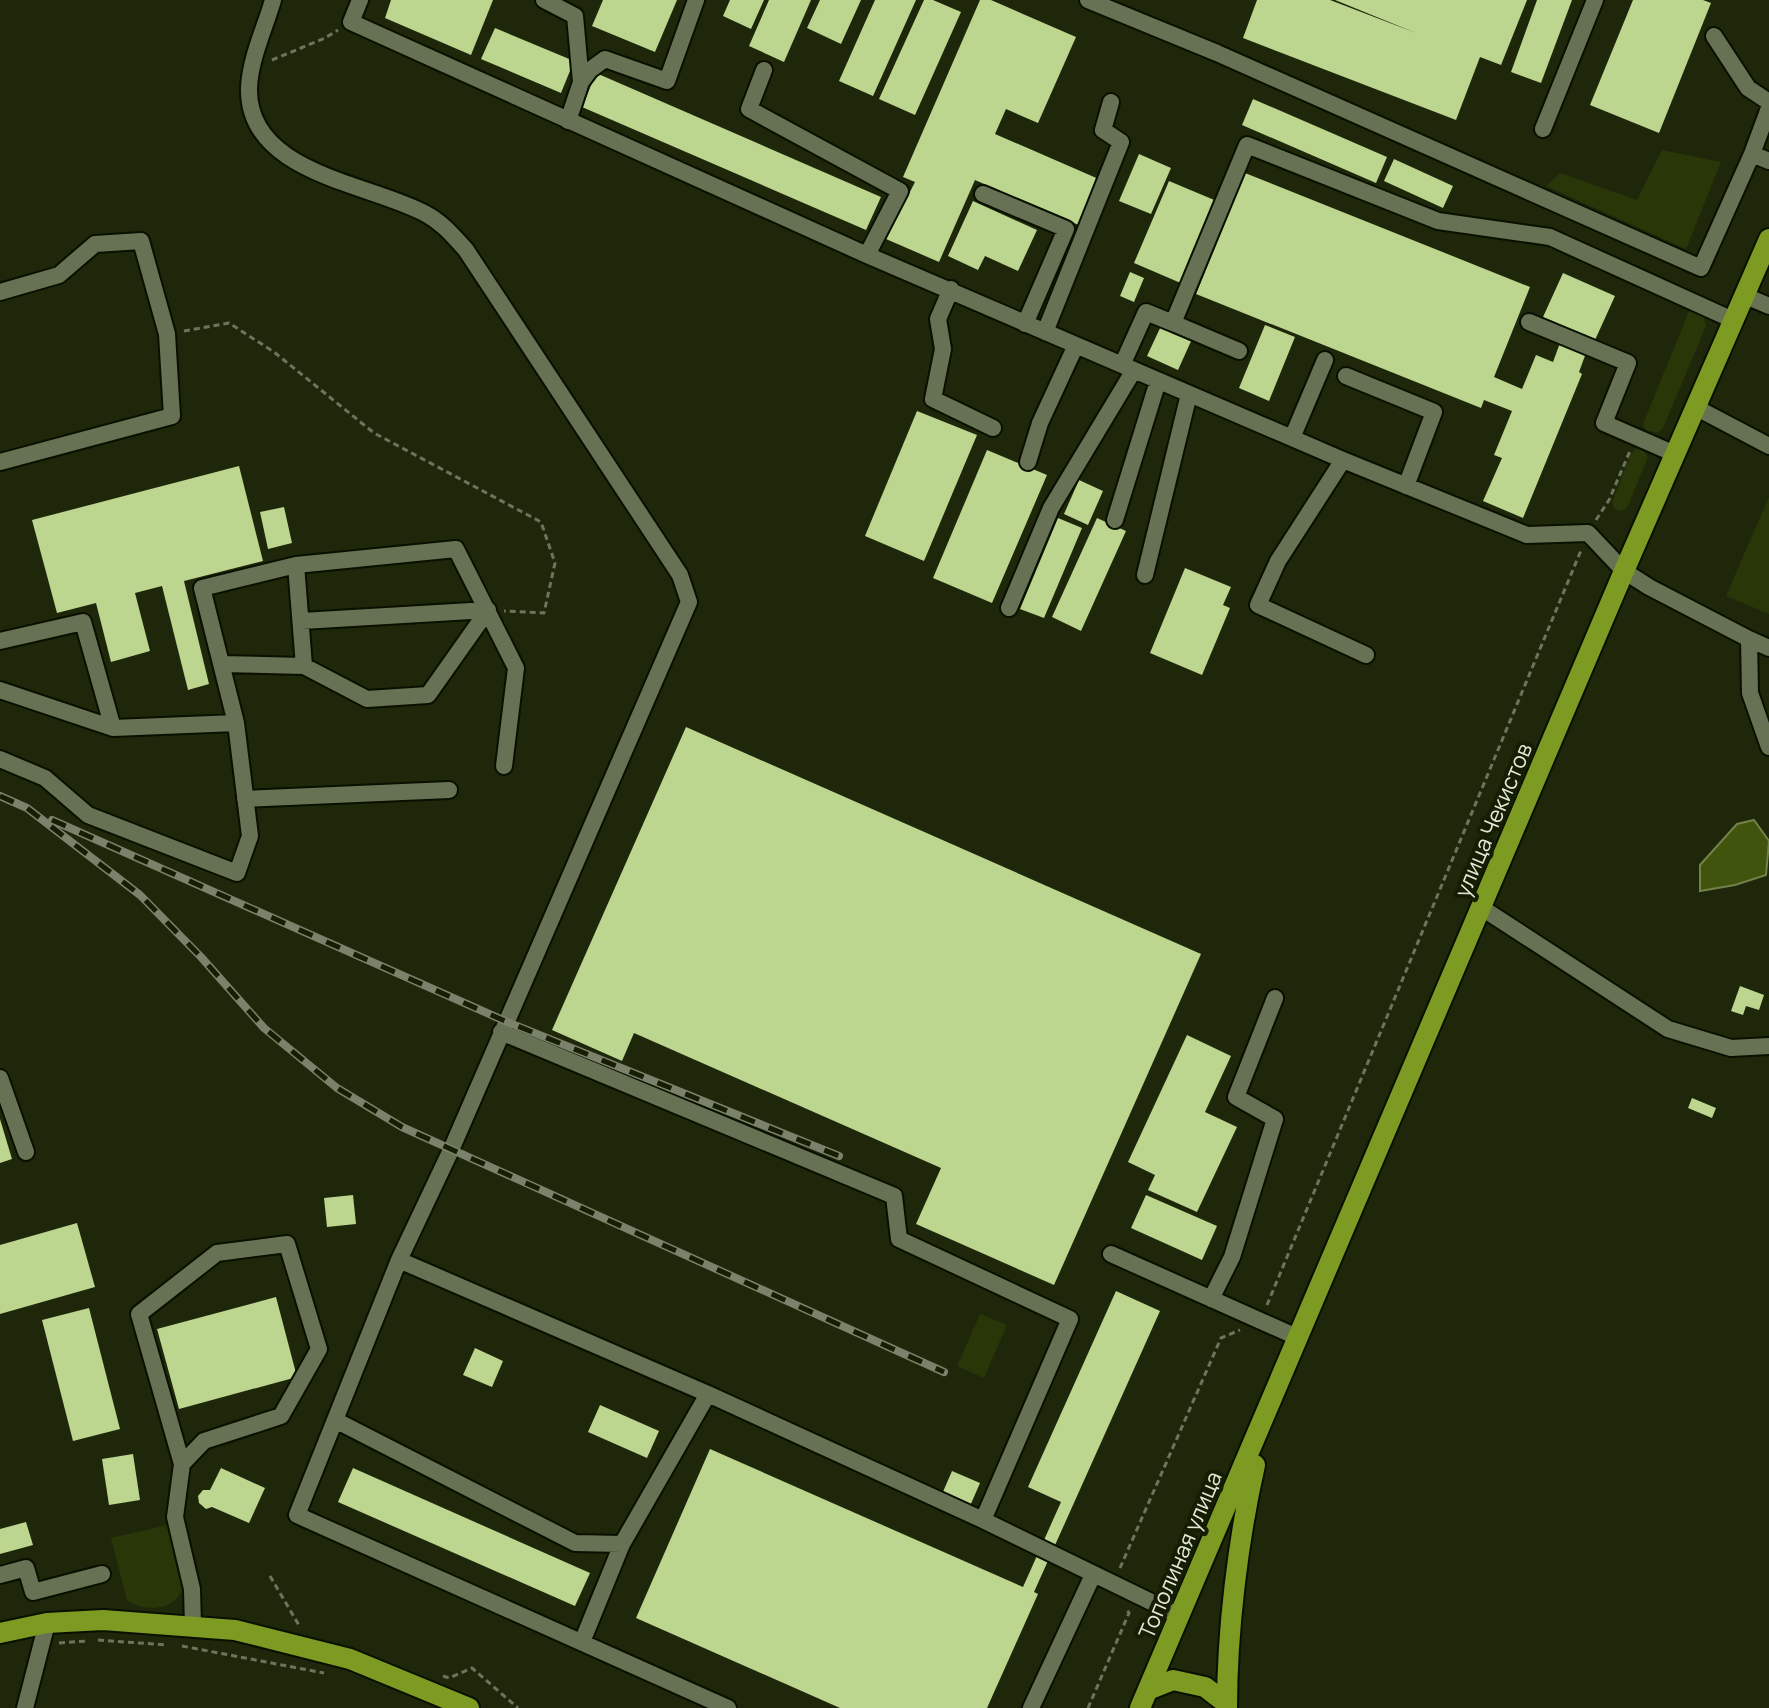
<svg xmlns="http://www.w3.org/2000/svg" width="1769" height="1708" viewBox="0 0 1769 1708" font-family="Manrope,sans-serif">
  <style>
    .green { fill: #293608 }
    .water { fill: #41540d; stroke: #72814a; stroke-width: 2 }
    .building { fill: #bcd58f }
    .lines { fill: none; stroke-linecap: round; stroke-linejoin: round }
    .minor-casing { stroke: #091000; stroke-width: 20 }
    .major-casing { stroke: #091000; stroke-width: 24 }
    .path { stroke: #6d745d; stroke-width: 3; stroke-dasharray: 6 4; stroke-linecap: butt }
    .minor { stroke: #667253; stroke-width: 16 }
    .major { stroke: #7d9a22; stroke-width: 20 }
    .rail-casing { stroke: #7b826b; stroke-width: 8 }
    .rail { stroke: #151e03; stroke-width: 5; stroke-dasharray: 15; stroke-linecap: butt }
    .labels { text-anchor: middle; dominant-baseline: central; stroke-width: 8; stroke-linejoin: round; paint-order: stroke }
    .street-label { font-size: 22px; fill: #e3e9d8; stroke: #151e03 }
  </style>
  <rect width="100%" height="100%" fill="#1f270b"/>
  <path class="green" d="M1662,150L1721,162L1686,249L1546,186L1560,173L1637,200Z
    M1690,309L1703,314L1706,326L1663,428L1657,433L1646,430L1643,424Z
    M1638,448L1644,450L1648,457L1628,506L1622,511L1615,509L1612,503L1631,453Z
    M1769,497V614L1726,596Z
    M980,1314L1007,1325L984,1378L957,1366Z
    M167,1525L184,1583C179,1610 147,1614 127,1600L111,1538Z"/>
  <path class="water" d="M1754,820L1769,841L1766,875L1735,885L1700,891V865L1737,824Z"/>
  <path class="building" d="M391,0H493L471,55L385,18Z
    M603,0H677L655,52L592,26Z
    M730,0H764L751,29L723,16Z
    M769,0H811L784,62L749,46Z
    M820,0H861L841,44L807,28Z
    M875,0H916L873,96L839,81Z
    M924,0H933L961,12L915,115L879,99Z
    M980,0H991L1076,37L1038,123L1006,109L995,134L1101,180L1081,226L975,180L939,262L886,239L915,182L903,177Z
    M1257,0H1330L1416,33L1335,0H1527L1501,65L1480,57L1456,120L1243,38Z
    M1537,0H1572L1541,83L1511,72Z
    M1633,0H1703L1711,3L1659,133L1590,105Z
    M495,28L574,61L561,93L481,59Z
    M596,73L881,197L866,230L582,107Z
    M1253,99L1387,157L1376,183L1242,125Z
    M1139,154L1171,168L1151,214L1119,201Z
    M1394,159L1453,186L1443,208L1384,181Z
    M1245,173L1530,287L1494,377L1522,389L1536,355L1553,362L1560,343L1586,353L1579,372L1582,374L1523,518L1483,501L1502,458L1494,455L1512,411L1484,400L1481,408L1196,294Z
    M1169,181L1219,202L1183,284L1134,263Z
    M973,201L1037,230L1018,271L985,256L978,270L948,256Z
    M1130,272L1144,278L1134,302L1120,296Z
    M1563,273L1615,296L1595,340L1543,317Z
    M1265,325L1295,337L1269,401L1239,388Z
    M1161,326L1192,339L1178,370L1147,356Z
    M917,411L977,435L924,561L865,536Z
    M987,450L1047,475L992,603L933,578Z
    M239,466L263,561L184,581L209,684L188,690L162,586L135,593L150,651L111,662L96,603L57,613L32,520Z
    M1079,480L1103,491L1088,525L1064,514Z
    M284,507L292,543L268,549L260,512Z
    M1058,518L1082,528L1044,618L1020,609Z
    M1097,518L1126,531L1081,631L1052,617Z
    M1185,568L1231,587L1223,605L1230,608L1202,675L1150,653Z
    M686,727L1201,954L1054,1285L916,1224L941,1168L634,1033L622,1061L552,1030Z
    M1740,986L1764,995L1759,1010L1746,1006L1743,1015L1731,1011Z
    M1187,1035L1231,1056L1205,1112L1237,1127L1197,1212L1148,1190L1155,1175L1128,1162Z
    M1692,1098L1716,1108L1712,1118L1688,1108Z
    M0,1119L12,1159L0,1163Z
    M353,1195L356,1224L327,1227L324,1198Z
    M1146,1195L1217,1226L1202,1260L1131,1228Z
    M77,1223L95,1287L0,1314V1245Z
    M1116,1291L1160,1311L1034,1592L1038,1594L987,1708H840L636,1618L710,1449L1023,1587L1061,1502L1028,1487Z
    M276,1297L297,1377L179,1409L157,1329Z
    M89,1308L120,1429L73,1441L42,1320Z
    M475,1348L503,1361L492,1387L463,1375Z
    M600,1405L659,1431L647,1458L588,1432Z
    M133,1454L140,1500L109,1505L102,1459Z
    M221,1468L265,1488L249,1523L212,1507L206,1509L199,1503L198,1496L203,1490H210Z
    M353,1468L590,1573L575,1606L338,1502Z
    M952,1471L980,1483L970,1506L942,1494Z
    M26,1522L33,1545L0,1554V1529Z"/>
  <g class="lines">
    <defs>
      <path id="minor" d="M273,0C265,28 250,59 249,88C247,174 370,183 426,214C443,223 454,237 466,250L680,575L689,602L451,1150L399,1260L297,1515L728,1708
        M360,0L351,22L867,255L1343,460L1527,535L1588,533L1624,571L1649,587L1749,639L1750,693L1769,747
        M544,0L575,16L581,82L568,121
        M1088,0L1217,53L1701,268L1752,154L1769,161
        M1714,36L1748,88L1769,102
        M764,70L749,109L900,191L867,255
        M581,82L590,70L605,59L667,81L696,0
        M1543,129L1595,0
        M1752,154L1769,108
        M983,194L1066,229L1025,324
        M951,289L938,319L943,349L933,399L993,428
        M0,292L59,275L95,244L141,241L167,334L172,416L0,462
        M1743,295L1769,306
        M1529,322L1628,363L1604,423L1675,454
        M1045,332L1121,142L1103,130L1111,102
        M1239,351L1173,323L1247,145L1438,221L1550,237L1733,320
        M1122,365L1146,312L1173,323
        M1346,376L1434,412L1406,486
        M1695,407L1769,446
        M1292,438L1325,360
        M1343,460L1278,561L1258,605L1366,655
        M1028,462L1040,423L1076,345
        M1115,520L1158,381
        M296,565L304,666
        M1145,575L1189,394
        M1009,608L1051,508L1134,370
        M302,621L488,610
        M1749,639L1769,648
        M0,641L83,622L113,728
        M221,664L304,666L367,699L428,695L488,610
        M0,690L113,728L236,723L250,836L237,873L88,815L45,778L0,759
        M236,723L202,588L296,565L456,549L516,668L504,766
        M245,799L449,790
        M1482,908L1668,1029L1731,1048L1769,1046
        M501,1032L894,1196L899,1239L1070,1319L983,1520L1180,1616
        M0,1078L26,1152
        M1111,1254L1299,1338
        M399,1260L708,1394L622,1544L582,1642
        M1211,1299L1232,1257L1275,1119L1236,1097L1275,998
        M708,1394L983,1520
        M335,1420L575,1543L622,1544
        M182,1464L204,1441L281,1416L319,1349L287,1244L217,1253L139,1314L182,1464L175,1517L192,1589L193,1626
        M0,1575L26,1568L33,1592L102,1574
        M25,1708L47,1623
        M1031,1708L1093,1575"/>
      <path id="major" d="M0,1633L47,1623L103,1620L235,1630L350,1659L469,1708
        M1148,1690L1173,1680L1205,1687L1227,1704
        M1140,1708L1624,571L1769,239
        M1227,1708C1227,1631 1238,1540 1255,1465"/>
    </defs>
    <use href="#minor" class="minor-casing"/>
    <use href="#major" class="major-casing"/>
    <path class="path" d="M272,60L325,38L338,30
      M184,331L229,323L274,352L374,433L541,522L555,563L544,613L504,611
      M1596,520L1609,500L1630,451
      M1267,1305L1582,548
      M1120,1568L1221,1338L1240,1330
      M270,1576L300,1627
      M98,1640L167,1645
      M59,1643L87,1641
      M182,1646L324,1673
      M443,1676L449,1678L472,1668L518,1708
      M1088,1708L1129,1613L1126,1608"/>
    <use href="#minor" class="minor"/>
    <use href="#major" class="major"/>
    <defs>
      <path id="rail" d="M0,796L27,808L140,895L201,957L264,1028L337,1088L402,1127L944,1372
        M52,820L505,1021L839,1156"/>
    </defs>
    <use href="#rail" class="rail-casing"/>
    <use href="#rail" class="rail"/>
  </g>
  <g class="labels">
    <g class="street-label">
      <text transform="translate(1493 820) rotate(-67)">улица Чекистов</text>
      <text transform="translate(1180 1555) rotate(-67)">Тополиная улица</text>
    </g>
  </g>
</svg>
